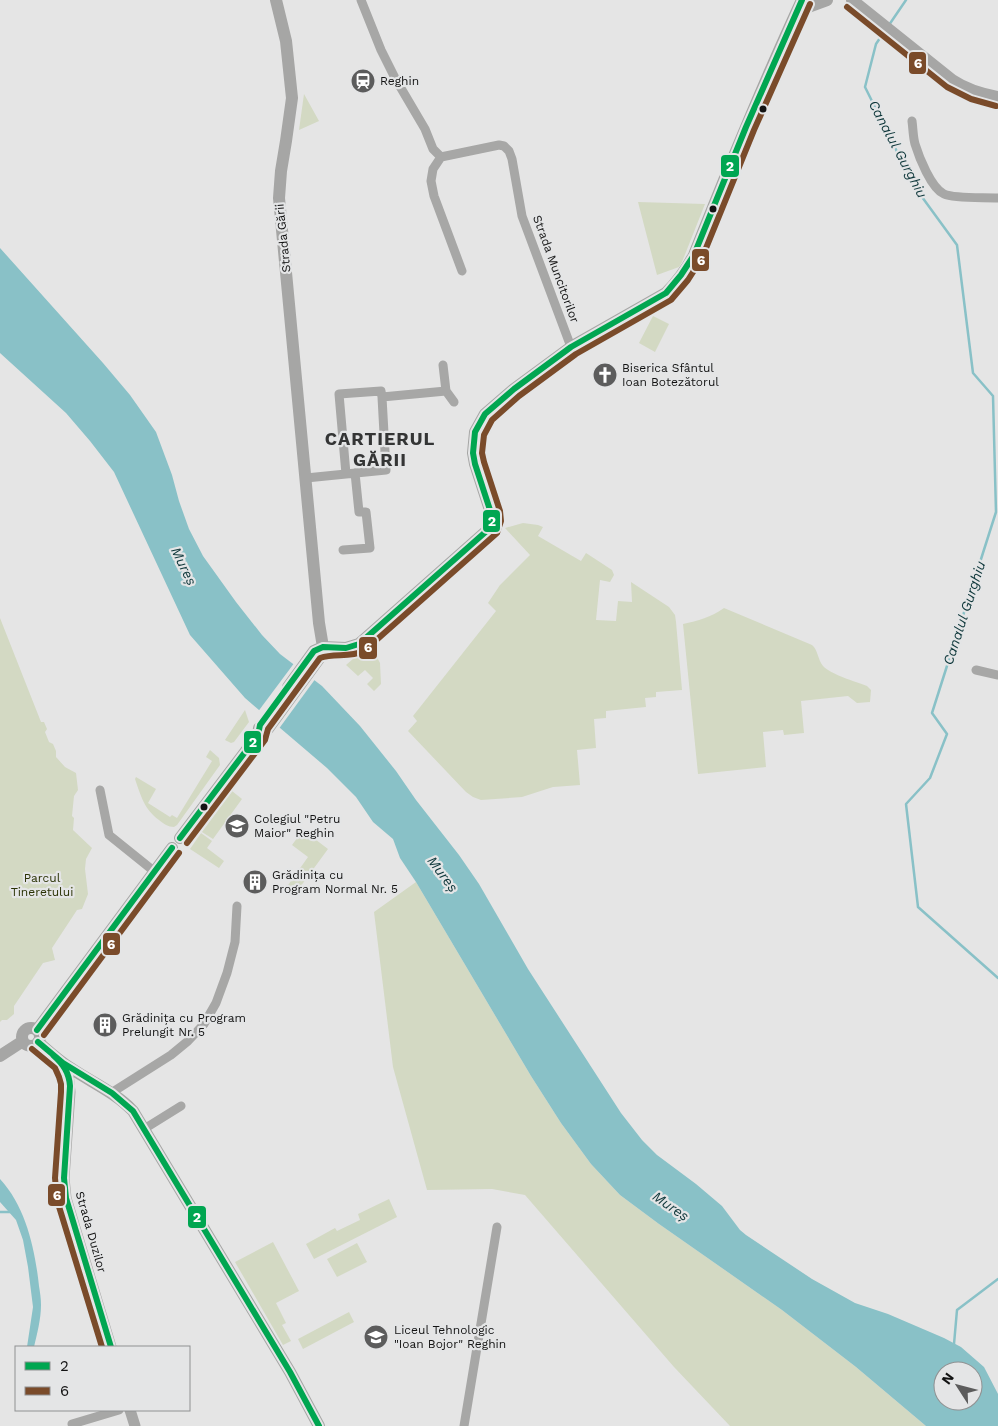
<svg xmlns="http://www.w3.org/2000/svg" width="998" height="1426" viewBox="0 0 998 1426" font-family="'Work Sans',sans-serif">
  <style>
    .green { fill: #d3d9c3 }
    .water { fill: #89c1c7; fill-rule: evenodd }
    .pier { fill: #e5e5e5 }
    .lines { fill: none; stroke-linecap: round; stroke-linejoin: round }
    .stream { stroke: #89c1c7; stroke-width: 2.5 }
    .minor { stroke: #a7a7a6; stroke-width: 9 }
    .tertiary { stroke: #a7a7a6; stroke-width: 11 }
    .secondary { stroke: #a6a6a5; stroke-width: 12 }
    .bus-1-casing { stroke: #e4e5e6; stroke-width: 10 }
    .bus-2-casing { stroke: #e4e5e6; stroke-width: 10 }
    .bus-1 { stroke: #00a651; stroke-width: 6 }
    .bus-2 { stroke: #7a4b2a; stroke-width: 6 }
    .bus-dot { fill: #131313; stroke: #e4e5e6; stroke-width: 2 }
    .labels { text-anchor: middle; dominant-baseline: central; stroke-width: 4.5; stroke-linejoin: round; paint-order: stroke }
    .poi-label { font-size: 12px; fill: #131313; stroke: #e4e5e6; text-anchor: start }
    .street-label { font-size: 12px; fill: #131313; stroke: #e4e5e6 }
    .park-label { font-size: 12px; fill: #2a3204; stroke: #e4e5e6 }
    .water-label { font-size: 14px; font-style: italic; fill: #0e373a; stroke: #e4e5e6 }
    .district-label { font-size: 18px; font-weight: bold; letter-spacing: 1px; fill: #343535; stroke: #e4e5e6 }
    .line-badge { stroke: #e4e5e6; stroke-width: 2 }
    .badge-label { font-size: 14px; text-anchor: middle; font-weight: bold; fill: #fff }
  </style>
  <rect width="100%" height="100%" fill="#e5e5e5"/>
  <path class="green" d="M304,94L319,121L299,130Z
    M638,202L705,204L682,262L679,267L657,275Z
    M653,316L669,324L655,352L639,343Z
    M523,523L538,525L543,527L538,536L581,561L586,553L612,570L614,575L610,582L600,580L596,620L616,621L618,601L632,602L631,582L669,607L675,615L676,622L682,690L656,692V697L645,698L646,707L606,711V718L594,719L596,748L577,750L580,785L553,787L522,797L481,800L473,797L466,792L408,731L417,721L413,716L496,611L488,603L500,585L530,555L505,528Z
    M724,608L812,645C818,650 818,660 823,666C832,675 854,681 867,686L871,690L870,702L857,703L848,696L801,701L804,733L784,735L783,730L763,732L766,767L698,774L683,624C698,621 711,617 724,608Z
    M0,618L41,722H44L47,729L45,732L49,742L53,744L56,751V757L65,767L76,773L78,790L74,796L72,816L74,818L73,830L92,848L86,859L85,869L88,894L82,909L77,910L52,948L55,960L43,963L14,1006V1014L7,1020H2L0,1022Z
    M370,644L380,663L381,684L374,691L367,684L373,678L365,670L358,676L346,665Z
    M245,710L249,722L234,742L231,743L225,740Z
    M210,750L219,758L220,765L177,825L174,827C168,827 164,824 159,820C144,809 141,796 135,779L136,777L156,789L148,803L170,817L172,815L177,818L212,761L206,757Z
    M232,791L242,799L213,839L202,832Z
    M303,830L328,849L295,894L286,888L308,857L292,845Z
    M201,833L212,841L207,848L224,861L219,868L190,849Z
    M416,882L531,1076L561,1123L591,1164L620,1195L659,1224L782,1310L856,1367L926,1426H730L674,1367L525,1195L492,1189L427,1190L393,1067L374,912Z
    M389,1199L397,1217L314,1259L306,1244L335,1228L337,1231L360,1220L358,1214Z
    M273,1242L299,1291L276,1303L286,1323L282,1325L291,1341L283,1345L235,1262Z
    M357,1243L367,1262L337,1277L327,1259Z
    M349,1312L354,1322L303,1349L298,1339Z"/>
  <path class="water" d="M0,248L103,363L130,395L156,432L172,475L179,501L189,529L203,556L236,602L262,635L280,654L322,686L360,726L396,771L416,800L459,855L479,884L528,969L621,1113L642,1140L657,1155L696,1184L722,1206L740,1230L746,1235L812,1279L855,1303L888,1314L944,1338L961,1347L984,1367L998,1394V1426H926L856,1367L782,1310L659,1224L620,1195L591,1164L561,1123L531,1076L416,882L400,858L393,839L373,822L356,797L327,768L245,698L190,635L114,472L90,441L66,413L0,353ZM943,1371H973V1401H943Z
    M0,1179C26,1207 35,1249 39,1286C40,1292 41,1299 41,1305C41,1319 37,1334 34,1347H27L33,1307L28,1267L23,1240L16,1220L0,1202Z"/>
  <path class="pier" d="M295,662L316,678L278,730L257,713Z"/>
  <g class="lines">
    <path class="stream" d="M889,25L906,0
      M884,32L876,44L865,87L914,186L957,245L973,373L993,396L996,512L932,713L947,734L930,778L906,804L918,907L998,978
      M0,1212H11
      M954,1344L957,1310L998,1279"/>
    <path class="minor" d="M361,0L381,50L395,78L425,129L433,149L441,157
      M912,121C913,128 913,137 915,144C919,157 931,188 944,194C955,199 985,197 998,198
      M462,271L434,196L431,181L433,169L441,157L499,145L504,146L509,151L512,159L522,216L571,347
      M446,391L454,402
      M346,474L339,394L381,391L382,397
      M306,478L386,470L382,397L446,391L443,365
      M343,550L370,548L366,512H359L355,473
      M976,670L998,675
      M100,790L109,835L155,872
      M111,1093L171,1055L188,1041L204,1024L216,1003L227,973L235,942L237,906
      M144,1129L181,1106
      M72,1424L119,1410
      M464,1426L497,1227"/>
    <path class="tertiary" d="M62,1063L68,1073L70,1092L64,1178L66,1198L111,1347
      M130,1410L135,1426"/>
    <path class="secondary" d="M852,0L952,80C967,90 981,94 998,97
      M797,11L827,0
      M323,647L346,648L359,644L490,528L492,520L491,513L475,464L473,453L475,432L485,414L514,389L571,347L666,293C678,281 686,270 694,255C728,169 763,84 802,0
      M288,687L314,651L323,647
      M258,735L267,730L321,656L323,647L319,623L279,198L281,171L286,141L292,98L286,41L276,0
      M180,838L258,735L259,728
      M22 1037a9 9 0 1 1 18 0a9 9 0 1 1-18 0Z
      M37,1030L172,848
      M38,1042C49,1052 60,1062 72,1069C93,1083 116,1093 133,1111L290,1372L319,1426
      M0,1056L23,1041"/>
    <defs>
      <path id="bus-1" d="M323,647L346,648L359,644L490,528L492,520L491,513L475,464L473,453L475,432L485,414L514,389L571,347L666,293L681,275L694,255L746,127L802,0
        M180,838L258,735L260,725L314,651L323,647
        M37,1030L172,848
        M38,1042L63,1063L112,1093L133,1111L290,1372L319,1426
        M53,1055C63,1064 69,1072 70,1086L64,1178L66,1198L111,1347"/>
      <path id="bus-2" d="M847,7L947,87L971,99L996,106
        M187,843L265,740L268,729L320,658C335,653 349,658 364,651L497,533L501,521L500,511L484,462L482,453L484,435L492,420L519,396L576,354L671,300L688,280L702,258L754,130L810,4
        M44,1035L179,853
        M32,1049L55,1068L59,1077L61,1084V1092L55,1178L57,1200L102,1347"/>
    </defs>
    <use href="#bus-1" class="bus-1-casing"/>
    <use href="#bus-2" class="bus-2-casing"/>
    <use href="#bus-1" class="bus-1"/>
    <use href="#bus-2" class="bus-2"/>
  </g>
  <defs>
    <symbol id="station-disc" viewBox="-11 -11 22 22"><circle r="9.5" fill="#5c5c5c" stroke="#e4e5e6"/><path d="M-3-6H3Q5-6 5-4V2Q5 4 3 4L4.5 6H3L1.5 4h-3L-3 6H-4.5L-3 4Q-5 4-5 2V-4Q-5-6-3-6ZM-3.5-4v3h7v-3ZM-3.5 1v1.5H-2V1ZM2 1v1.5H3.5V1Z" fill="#fff"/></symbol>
    <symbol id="church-disc" viewBox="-11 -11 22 22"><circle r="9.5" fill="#5c5c5c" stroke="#e4e5e6"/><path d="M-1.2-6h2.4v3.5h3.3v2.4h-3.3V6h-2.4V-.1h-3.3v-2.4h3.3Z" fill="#fff"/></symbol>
    <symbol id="school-disc" viewBox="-11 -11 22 22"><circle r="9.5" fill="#5c5c5c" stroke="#e4e5e6"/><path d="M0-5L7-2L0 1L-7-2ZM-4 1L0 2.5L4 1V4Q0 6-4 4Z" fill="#fff"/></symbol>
    <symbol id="building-disc" viewBox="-11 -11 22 22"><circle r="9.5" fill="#5c5c5c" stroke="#e4e5e6"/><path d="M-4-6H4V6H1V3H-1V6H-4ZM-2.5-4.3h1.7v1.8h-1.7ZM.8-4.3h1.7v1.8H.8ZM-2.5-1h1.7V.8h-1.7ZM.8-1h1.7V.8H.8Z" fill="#fff"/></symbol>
  </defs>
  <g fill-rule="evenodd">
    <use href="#station-disc" x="349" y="67" width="28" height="28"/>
    <use href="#church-disc" x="591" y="361" width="28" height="28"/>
    <use href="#school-disc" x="223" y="812" width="28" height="28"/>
    <use href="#building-disc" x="241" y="868" width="28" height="28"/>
    <use href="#building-disc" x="91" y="1011" width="28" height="28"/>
    <use href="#school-disc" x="362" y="1323" width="28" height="28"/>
  </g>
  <g class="bus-dot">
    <circle cx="763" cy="109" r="4.5"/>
    <circle cx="713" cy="209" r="4.5"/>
    <circle cx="204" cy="807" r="4.5"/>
  </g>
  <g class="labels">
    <g class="poi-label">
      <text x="380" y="81">Reghin</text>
      <text x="622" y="368">Biserica Sfântul<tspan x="622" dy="14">Ioan Botezătorul</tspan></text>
      <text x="254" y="819">Colegiul "Petru<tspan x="254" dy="14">Maior" Reghin</tspan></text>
      <text x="272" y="875">Grădinița cu<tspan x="272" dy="14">Program Normal Nr. 5</tspan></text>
      <text x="122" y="1018">Grădinița cu Program<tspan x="122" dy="14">Prelungit Nr. 5</tspan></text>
      <text x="394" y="1330">Liceul Tehnologic<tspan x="394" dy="14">"Ioan Bojor" Reghin</tspan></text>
    </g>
    <g class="street-label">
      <text transform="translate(283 238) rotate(-96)">Strada Gării</text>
      <text transform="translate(556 269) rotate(70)">Strada Muncitorilor</text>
      <text transform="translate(91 1232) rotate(74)">Strada Duzilor</text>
    </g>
    <g class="park-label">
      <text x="42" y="878">Parcul<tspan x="42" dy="14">Tineretului</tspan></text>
    </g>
    <g class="water-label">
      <text transform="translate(898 149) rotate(62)">Canalul Gurghiu</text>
      <text transform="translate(184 566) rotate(64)">Mureș</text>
      <text transform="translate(964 613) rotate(-72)">Canalul Gurghiu</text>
      <text transform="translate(443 874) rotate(53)">Mureș</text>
      <text transform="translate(671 1206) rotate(35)">Mureș</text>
    </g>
    <g class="district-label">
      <text x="380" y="438">CARTIERUL<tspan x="380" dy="21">GĂRII</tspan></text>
    </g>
  </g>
  <g class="line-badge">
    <rect x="908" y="51" width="19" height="24" rx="5" fill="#7a4b2a"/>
    <rect x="720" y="154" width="20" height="24" rx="5" fill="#00a651"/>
    <rect x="691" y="248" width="19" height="24" rx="5" fill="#7a4b2a"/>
    <rect x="482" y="509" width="19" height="24" rx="5" fill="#00a651"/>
    <rect x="358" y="636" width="20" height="24" rx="5" fill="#7a4b2a"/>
    <rect x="243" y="730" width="19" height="24" rx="5" fill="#00a651"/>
    <rect x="102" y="932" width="19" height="24" rx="5" fill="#7a4b2a"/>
    <rect x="47" y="1183" width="19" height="24" rx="5" fill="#7a4b2a"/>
    <rect x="187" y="1205" width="20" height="24" rx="5" fill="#00a651"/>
  </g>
  <g class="badge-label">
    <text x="918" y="68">6</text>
    <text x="730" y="171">2</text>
    <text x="701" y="265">6</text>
    <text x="492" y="526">2</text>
    <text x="368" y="652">6</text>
    <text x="253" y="747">2</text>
    <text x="111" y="949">6</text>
    <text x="57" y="1200">6</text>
    <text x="197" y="1222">2</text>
  </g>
  <rect x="15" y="1346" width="175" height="65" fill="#e4e5e6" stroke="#909192"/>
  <rect x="25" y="1362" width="25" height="8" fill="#00a651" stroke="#909192"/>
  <text x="60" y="1371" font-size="15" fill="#131313">2</text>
  <rect x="25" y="1387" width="25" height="8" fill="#7a4b2a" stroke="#909192"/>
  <text x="60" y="1396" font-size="15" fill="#131313">6</text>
  <g transform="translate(958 1386) rotate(306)"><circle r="24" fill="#e4e5e6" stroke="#909192"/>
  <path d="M0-4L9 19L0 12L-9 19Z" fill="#5c5c5c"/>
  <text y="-8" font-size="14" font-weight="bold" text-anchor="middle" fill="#131313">N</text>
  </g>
</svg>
